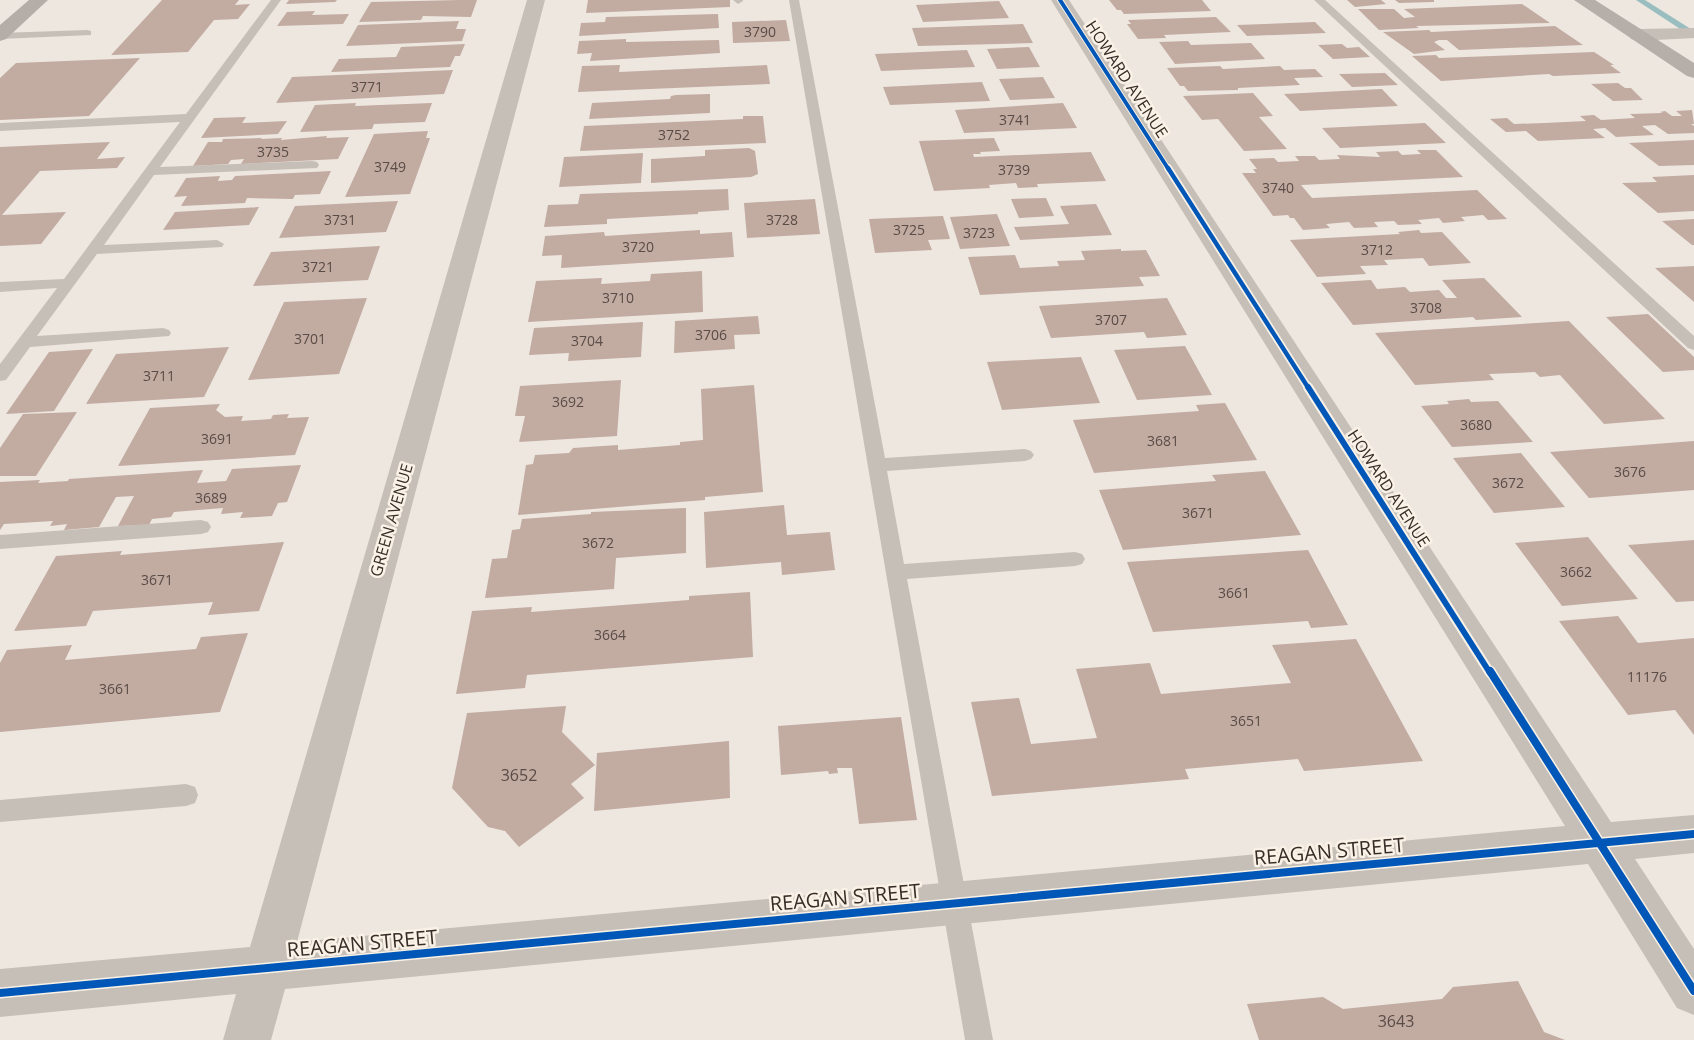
<svg xmlns="http://www.w3.org/2000/svg" width="1694" height="1040" viewBox="0 0 1694 1040" font-family="'Open Sans',sans-serif">
  <style>
    .lines { fill: none; stroke-linecap: round; stroke-linejoin: round }
    .stream { fill: #9abebf; fill-rule: evenodd }
    .building { fill: #c2aba1 }
    .lane { fill: #c6bfb8; fill-rule: evenodd }
    .street { fill: #c6bfb8; fill-rule: evenodd }
    .secondary { fill: #b6afa9; fill-rule: evenodd }
    .primary { fill: #b4ada8; fill-rule: evenodd }
    .cycleway-far3-casing { stroke: #faf2e6; stroke-width: 6 }
    .cycleway-far2-casing { stroke: #faf2e6; stroke-width: 8 }
    .cycleway-far1-casing { stroke: #faf2e6; stroke-width: 10 }
    .cycleway-casing { stroke: #faf2e6; stroke-width: 11 }
    .cycleway-far3 { stroke: #0057b8; stroke-width: 4 }
    .cycleway-far2 { stroke: #0057b8; stroke-width: 4.5 }
    .cycleway-far1 { stroke: #0057b8; stroke-width: 6 }
    .cycleway { stroke: #0057b8; stroke-width: 8 }
    .labels { text-anchor: middle; dominant-baseline: central; stroke-width: 5; stroke-linejoin: round; paint-order: stroke }
    .number-label { font-size: 14px; fill: #5a4c46 }
    .street-label { font-size: 16px; fill: #372c27; stroke: #faf2e6 }
    .near-number-label { font-size: 16px; fill: #5a4c46 }
    .near-street-label { font-size: 20px; fill: #372c27; stroke: #faf2e6 }
  </style>
  <rect width="100%" height="100%" fill="#ede7e0"/>
  <g class="lines">
    <path class="stream" d="M1636,0H1645L1694,31V38Z"/>
  </g>
  <path class="building" d="M162,0H239L235,5L250,4L238,19L214,20L188,52L111,55Z
    M289,0H337L335,2L286,4Z
    M460,0H477L471,17L423,16L421,20L359,22L371,2Z
    M588,0H730V7L586,13Z
    M1109,0H1202L1211,11L1124,14L1121,10H1117Z
    M1347,0H1381L1386,4L1355,7Z
    M1395,0H1434V2L1399,3Z
    M999,1L1009,18L923,22L916,5Z
    M1522,4L1550,23L1416,26L1419,28L1379,30L1358,9H1394L1404,18L1415,17L1404,9Z
    M315,11L312,15L349,14L343,24L277,26L287,12Z
    M718,14L719,28L579,36L581,23L605,22L606,17Z
    M1216,17L1231,32L1164,35L1166,38L1138,39L1127,24H1131L1128,20Z
    M786,20L790,41L733,43L732,22Z
    M459,21L456,29H466L462,41L346,46L358,25Z
    M1315,22L1326,33L1247,36L1237,25Z
    M1023,24L1033,43L918,46L912,28Z
    M1555,26L1583,45L1459,50L1447,40H1439L1434,42L1445,50L1414,54L1383,32L1429,30L1431,32Z
    M626,39V42L719,40L720,53L590,61L592,53L577,54L579,41Z
    M1188,41L1191,45L1251,43L1265,59L1175,64L1159,42Z
    M465,44L460,56H455L450,67L331,72L339,59L396,57L401,47Z
    M1342,44L1347,48L1359,47L1370,57L1333,59L1318,45Z
    M1029,47L1040,67L997,69L987,49Z
    M967,50L975,67L881,71L875,54Z
    M1594,52L1614,65H1610L1621,73L1553,76L1549,74L1441,81L1412,56L1436,55L1439,58Z
    M140,58L89,116L0,120V78L16,63Z
    M620,65L619,72L767,65L770,84L578,92L582,66Z
    M1220,66L1223,69L1280,66L1284,70L1315,69L1323,77L1294,78L1300,85L1238,88V90L1188,91L1184,86H1180L1167,68Z
    M453,70L444,94L276,103L292,77Z
    M1385,73L1398,85L1352,87L1339,74Z
    M1043,77L1055,98L1010,100L999,79Z
    M982,82L990,101L890,105L883,87Z
    M1618,83L1625,88H1631L1643,100L1613,101L1591,84Z
    M1382,89L1398,106L1300,111L1284,94Z
    M1253,93L1273,116L1259,117L1287,149L1244,151L1218,119L1202,120L1183,96Z
    M710,94V113L589,119L592,103L670,99L671,96L676,95Z
    M356,103L355,106L432,103L425,122L374,124L372,129L300,132L315,105Z
    M1063,103L1077,128L964,133L955,110Z
    M1692,110L1694,124H1691L1694,126V133L1668,134L1655,125L1642,126L1654,135L1616,137L1605,128L1593,129L1605,138L1538,141L1526,131L1506,132L1490,119L1507,118L1514,124L1545,123L1586,121L1580,116L1594,115L1601,120L1635,118L1630,114L1663,113L1660,112L1665,111L1672,116H1682L1676,111Z
    M743,116H763L766,143L580,151L584,126L743,119Z
    M246,117L242,123L287,121L278,134L201,138L214,118Z
    M1425,123L1446,143L1340,148L1322,128Z
    M428,131L426,138H430L410,194L345,197L374,134Z
    M327,136L326,138L349,137L338,159L241,164L244,159L231,160L228,164L193,166L208,142H222L223,139L262,138L261,139L282,138L281,140Z
    M994,138L1000,151L980,152L981,154H973L974,157L1091,152L1106,181L1037,184L1038,187L1018,188L1016,183L989,185L990,188L934,191L919,141Z
    M1694,140V165L1659,166L1629,143Z
    M110,142L97,159L125,157L117,168L40,171L2,215L66,212L41,244L0,246V147Z
    M749,148L755,151L758,174L751,177L651,183V159L705,156V150Z
    M1417,150H1436L1463,177L1301,185L1312,198L1477,190L1507,219L1488,220L1483,215L1461,217L1465,221L1443,223L1439,218L1418,220L1422,224L1398,225L1394,221L1374,222L1378,227L1354,228L1349,222L1326,224L1330,228L1303,230L1294,218H1290L1288,215L1273,216L1242,173H1256L1253,169H1257L1249,159L1274,158L1278,162L1299,161L1295,156H1315L1319,160L1340,159L1337,155L1380,157L1376,152L1398,151L1402,155L1421,154Z
    M643,153L641,183L559,187L564,157Z
    M331,171L320,194L295,195L293,199L247,198L245,203L181,206L187,196L174,197L186,178L220,176L218,181L232,180L235,176Z
    M1694,175V211L1658,213L1622,183L1657,182L1652,177Z
    M728,189L729,210L698,212V214L607,219V224L544,227L548,205L578,204L580,194Z
    M1046,198L1054,216L1019,218L1011,199Z
    M815,199L820,234L747,238L744,203Z
    M398,201L386,232L279,238L295,206Z
    M1096,204L1112,235L1020,240L1014,227L1069,224L1060,206Z
    M259,207L249,225L163,230L175,212Z
    M997,214L1010,246L960,249L950,217Z
    M943,216L950,239L928,240L932,250L875,253L869,219Z
    M1694,219V245H1692L1662,221Z
    M700,230V234L732,232L734,257L561,268L562,255L542,256L545,236L604,232L605,236Z
    M1419,230L1421,233L1442,232L1471,263L1429,266L1423,258L1384,260L1388,265L1360,266L1366,274L1317,277L1290,240L1400,234L1398,232Z
    M380,246L368,280L253,286L271,252Z
    M1121,249V251L1146,250L1160,276L1139,277L1144,286L980,295L968,257L1015,255L1020,268L1059,266L1057,261L1085,260L1081,251Z
    M1694,266V302L1655,268Z
    M702,271L703,312L528,322L536,281L602,278L601,284L650,281L651,274Z
    M1484,278L1522,317L1476,320L1473,317L1353,325L1321,283L1371,280L1377,289L1405,287L1410,292L1439,290L1446,298H1457L1442,280Z
    M367,298L339,374L248,380L284,302Z
    M1167,298L1187,335L1147,338L1144,332L1051,338L1039,306Z
    M1648,314L1694,357V370L1663,372L1606,317Z
    M758,316L760,334L734,335L735,349L674,353L675,321Z
    M1569,321L1665,419L1604,424L1560,375L1540,377L1535,372L1489,374L1494,380L1415,385L1375,333Z
    M643,322L641,357L568,361L569,353L529,355L534,328Z
    M1185,346L1212,395L1137,400L1114,350Z
    M229,347L204,397L86,404L116,354Z
    M93,349L54,411L6,414L49,352Z
    M1081,357L1100,403L1002,410L987,362Z
    M621,380L617,436L519,442L525,416H515L520,386Z
    M754,385L763,492L705,497V500L518,515L526,465L533,464L535,455L569,453L573,448L618,445V450L680,445V442L703,440L701,389Z
    M1469,399L1471,402L1498,401L1533,442L1452,447L1421,406L1449,404L1447,401Z
    M1225,403L1257,460L1094,473L1073,420L1199,411L1196,405Z
    M220,404L216,410L225,417L243,416L241,421L271,419L273,415L289,414L287,418L309,417L295,455L118,466L150,408Z
    M77,412L36,476H0V448L23,414Z
    M1694,441V490L1589,498L1550,452Z
    M1521,453L1565,507L1494,513L1453,458Z
    M301,465L287,502L278,503L272,516L240,518L243,512L221,514L223,508L174,512L171,517L152,519L149,525L118,526L134,496L116,497L99,527L64,530L67,524L50,526L53,521L4,524L0,530V482L40,480L38,483L68,481L69,479L203,470L197,483L226,481L232,469Z
    M1265,471L1301,535L1123,550L1099,490L1216,481L1212,475Z
    M784,505L787,535L830,532L835,570L782,575L781,562L706,568L704,512Z
    M686,508V553L616,558L614,589L485,598L492,559L507,558L512,530L520,529L522,519L591,514V512Z
    M1588,537L1638,599L1562,606L1515,543Z
    M1694,540V601L1676,602L1628,545Z
    M284,542L259,611L208,615L213,602L93,611L86,626L14,631L56,556L122,551L120,555Z
    M1308,550L1348,625L1311,628L1308,621L1153,632L1127,562Z
    M750,592L753,657L527,675L525,688L456,694L472,611L532,607L531,612L689,600V596Z
    M1618,616L1638,643L1694,638V735L1675,710L1628,715L1559,621Z
    M248,633L220,712L0,732V663L7,650L72,645L65,660L196,649L201,637Z
    M1356,639L1423,761L1304,771L1298,759L1185,769L1189,779L992,796L971,702L1019,698L1031,744L1097,738L1076,669L1150,663L1161,694L1291,683L1272,645Z
    M566,706L562,732L595,765L571,784L584,798L519,847L505,831L488,827L452,788L467,713Z
    M901,717L917,820L859,824L852,768H837L838,773L829,774L828,771L781,775L778,726Z
    M729,741L730,798L594,811L597,753Z
    M1518,981L1544,1032L1565,1040H1259L1247,1004L1323,997L1343,1009L1442,999L1453,987Z"/>
  <g class="lines">
    <path class="lane" d="M271,0H281L160,167L312,161L317,162L319,165L317,168L154,175L104,245L217,240L224,244L222,247L97,254L37,336L163,328L169,330L171,333L169,336L30,347L6,380L0,381V364L57,288L0,292V282L64,279L180,122L0,131V123L186,114Z
      M733,0H743V1L738,4Z
      M789,0H799L885,458L1025,449L1031,451L1034,455L1031,459L1025,461L887,471L904,564L1075,552L1082,554L1085,559L1082,564L1075,566L907,579L993,1040H965Z
      M1314,0H1325L1694,336V350L1688,348Z
      M87,30L91,31V35L0,39V33Z
      M201,520L208,522L211,527L208,532L201,534L0,549V535Z
      M186,784L195,787L198,795L195,803L186,806L0,822V800Z"/>
    <path class="street" d="M527,0H545L297,942L1565,826L1051,0H1069L1611,822L1694,815V853L1635,859L1694,949V1015L1677,1008L1588,864L285,989L271,1040H223L236,994L0,1017V969L250,947Z
      M1694,28V38L1637,41L1631,39L1628,35L1631,31L1637,29Z"/>
    <path class="secondary" d="M1574,0H1595L1694,63V78L1687,76Z"/>
    <path class="primary" d="M29,0H48L6,39L0,41V25Z"/>
    <defs>
      <path id="cycleway-far3" d="M1060,0L1169,170"/>
      <path id="cycleway-far2" d="M1168,168L1309,389"/>
      <path id="cycleway-far1" d="M1308,387L1490,673"/>
      <path id="cycleway" d="M1490,671L1694,991
        M0,993L1694,834"/>
    </defs>
    <use href="#cycleway-far3" class="cycleway-far3-casing"/>
    <use href="#cycleway-far2" class="cycleway-far2-casing"/>
    <use href="#cycleway-far1" class="cycleway-far1-casing"/>
    <use href="#cycleway" class="cycleway-casing"/>
    <use href="#cycleway-far3" class="cycleway-far3"/>
    <use href="#cycleway-far2" class="cycleway-far2"/>
    <use href="#cycleway-far1" class="cycleway-far1"/>
    <use href="#cycleway" class="cycleway"/>
  </g>
  <g class="labels">
    <g class="number-label">
      <text x="760" y="31">3790</text>
      <text x="367" y="86">3771</text>
      <text x="1015" y="119">3741</text>
      <text x="674" y="134">3752</text>
      <text x="273" y="151">3735</text>
      <text x="390" y="166">3749</text>
      <text x="1014" y="169">3739</text>
      <text x="1278" y="187">3740</text>
      <text x="340" y="219">3731</text>
      <text x="782" y="219">3728</text>
      <text x="909" y="229">3725</text>
      <text x="979" y="232">3723</text>
      <text x="638" y="246">3720</text>
      <text x="1377" y="249">3712</text>
      <text x="318" y="266">3721</text>
      <text x="618" y="297">3710</text>
      <text x="1426" y="307">3708</text>
      <text x="1111" y="319">3707</text>
      <text x="711" y="334">3706</text>
      <text x="310" y="338">3701</text>
      <text x="587" y="340">3704</text>
      <text x="159" y="375">3711</text>
      <text x="568" y="401">3692</text>
      <text x="1476" y="424">3680</text>
      <text x="217" y="438">3691</text>
      <text x="1163" y="440">3681</text>
      <text x="1630" y="471">3676</text>
      <text x="1508" y="482">3672</text>
      <text x="211" y="497">3689</text>
      <text x="1198" y="512">3671</text>
      <text x="598" y="542">3672</text>
      <text x="1576" y="571">3662</text>
      <text x="157" y="579">3671</text>
      <text x="1234" y="592">3661</text>
      <text x="610" y="634">3664</text>
      <text x="1647" y="676">11176</text>
      <text x="115" y="688">3661</text>
      <text x="1246" y="720">3651</text>
    </g>
    <g class="street-label">
      <text transform="translate(1127 79) rotate(57)">HOWARD AVENUE</text>
      <text transform="translate(1389 488) rotate(57)">HOWARD AVENUE</text>
      <text transform="translate(391 520) rotate(-74)">GREEN AVENUE</text>
    </g>
    <g class="near-number-label">
      <text x="519" y="775">3652</text>
      <text x="1396" y="1021">3643</text>
    </g>
    <g class="near-street-label">
      <text transform="translate(1329 851) rotate(-5)">REAGAN STREET</text>
      <text transform="translate(845 897) rotate(-5)">REAGAN STREET</text>
      <text transform="translate(362 943) rotate(-5)">REAGAN STREET</text>
    </g>
  </g>
</svg>
